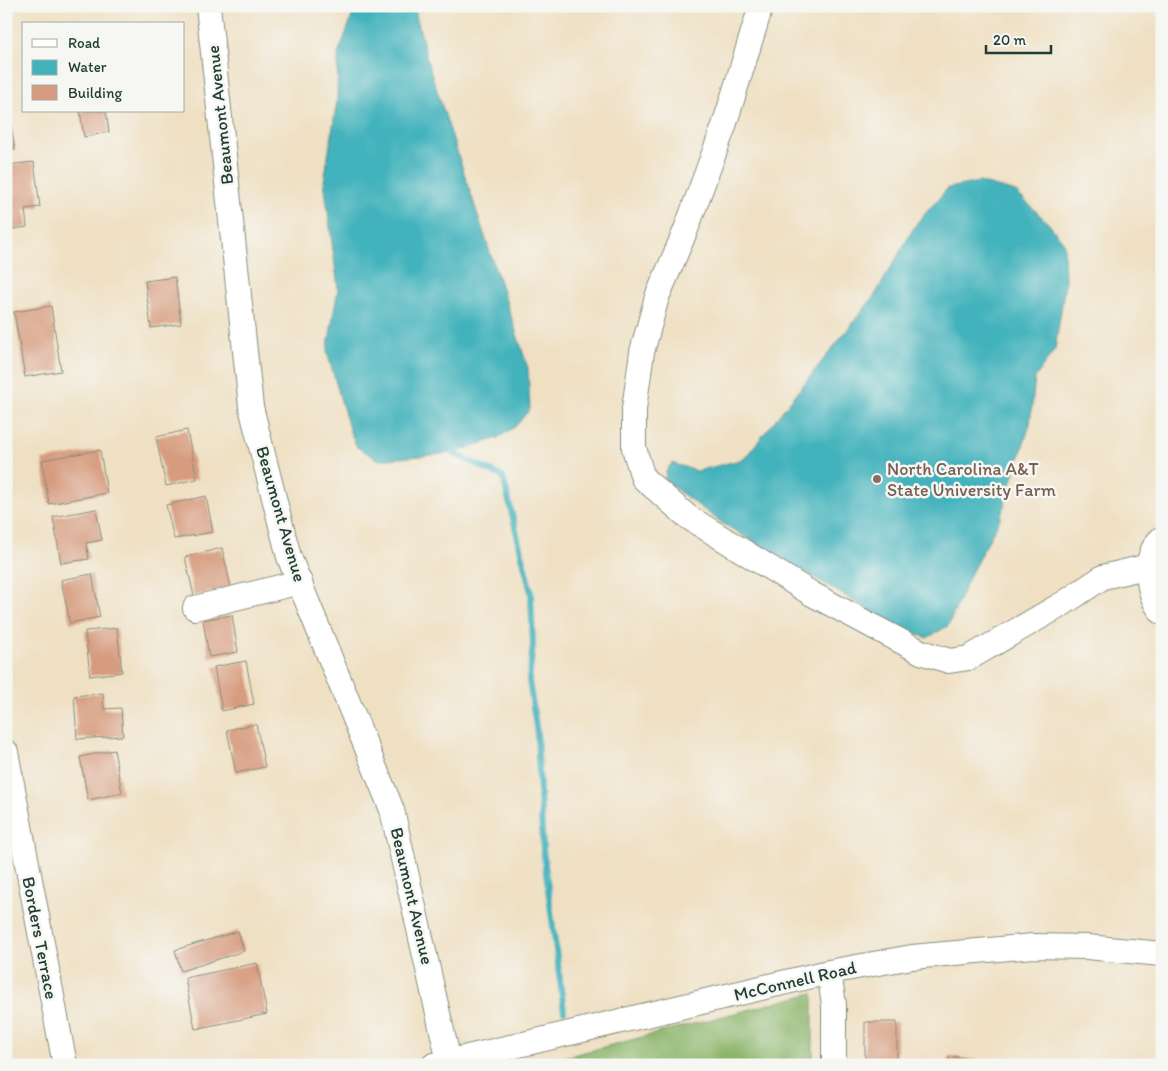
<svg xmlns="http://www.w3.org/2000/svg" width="1168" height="1071" viewBox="0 0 1168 1071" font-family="Itim,sans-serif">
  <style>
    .forest { fill: #8db66c; stroke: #567a50 }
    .water { fill: #42b2bc; stroke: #307878 }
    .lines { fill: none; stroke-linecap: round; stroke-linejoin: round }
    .stream { stroke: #42b2bc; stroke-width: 6 }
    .building { fill: #d79c7f }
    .minor-casing { stroke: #878e7c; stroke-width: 26 }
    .minor { stroke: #fff; stroke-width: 24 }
    .education-dot { fill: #8d6e63; stroke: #f6f6f2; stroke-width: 2 }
    .labels { text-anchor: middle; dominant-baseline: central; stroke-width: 5; stroke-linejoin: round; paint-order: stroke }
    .street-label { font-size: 18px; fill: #1f3d34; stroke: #f6f6f2 }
    .education-label { font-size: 18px; fill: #785e54; stroke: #f6f6f2; text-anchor: start }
  </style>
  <rect width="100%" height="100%" fill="#f6f6f2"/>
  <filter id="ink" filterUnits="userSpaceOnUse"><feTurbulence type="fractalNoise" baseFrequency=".02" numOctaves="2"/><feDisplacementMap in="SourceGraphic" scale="10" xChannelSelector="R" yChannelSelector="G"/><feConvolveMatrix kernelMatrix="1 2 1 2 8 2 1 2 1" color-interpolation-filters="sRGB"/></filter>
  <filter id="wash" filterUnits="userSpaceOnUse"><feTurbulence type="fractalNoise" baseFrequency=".0096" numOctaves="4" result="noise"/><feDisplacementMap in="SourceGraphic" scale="20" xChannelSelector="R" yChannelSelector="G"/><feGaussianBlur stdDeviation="1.12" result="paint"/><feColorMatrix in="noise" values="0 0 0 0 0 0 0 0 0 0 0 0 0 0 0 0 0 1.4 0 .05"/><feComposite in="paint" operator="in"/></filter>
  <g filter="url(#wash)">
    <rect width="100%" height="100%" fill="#efe0c3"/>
    <path class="forest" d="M813,993V1065H534Z"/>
    <path class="water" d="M356,6H414L428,63L528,368L530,409L516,426L498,438L453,453L379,460L357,447L350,432L327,352L338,288L324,181L337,101L338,54Z
      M979,182L1016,192L1048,223L1064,243L1065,285L1055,349L1035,378L1030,424L1000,519L971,573L948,626L927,638L894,625L722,523L665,481L666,471L672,463L697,471L744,459L875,295L916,224L948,188Z"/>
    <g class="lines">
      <path class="stream" d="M452,445L453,453L503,477L531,593L533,645L529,680L537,733L543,850L564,1011"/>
    </g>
    <g id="blocks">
      <path class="building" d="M7,39L10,58L6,59V40Z
        M6,106H8L15,150L6,151Z
        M80,111H106L109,132L84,137Z
        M34,162L40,207L25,209L27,227L6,230V165Z
        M175,277L181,324L151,328L145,281Z
        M51,306L61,371L25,377L14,312Z
        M187,430L197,479L166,486L156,437Z
        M100,450L107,493L49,504L42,460Z
        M206,496L213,532L174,539L166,505Z
        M96,509L102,540L86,543L89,559L61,563L53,517Z
        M222,548L231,587L194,596L185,557Z
        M92,574L100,617L70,623L61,580Z
        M232,615L238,652L209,657L203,620Z
        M117,628L122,672L90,676L85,631Z
        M246,661L254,704L222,711L214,667Z
        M103,693L104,709L121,708L123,736L77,739L74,696Z
        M256,724L265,767L236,773L227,730Z
        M114,750L122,793L88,800L80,757Z
        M238,931L244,951L181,971L175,950Z
        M257,963L267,1014L195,1029L185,978Z
        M865,1022H897V1065H865Z
        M949,1056L1004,1064V1065H948Z"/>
    </g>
  </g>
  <g filter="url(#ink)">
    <use href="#blocks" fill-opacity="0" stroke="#878e7c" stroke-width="1"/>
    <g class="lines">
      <defs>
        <path id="minor" d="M208,6L251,407L289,557L392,810L449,1062
          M761,6L724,126L685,232L657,297L642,352L634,409V448L643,478L688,517L812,594L921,652L949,661L969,658L1064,603L1103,577L1149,566
          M1162,538C1142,554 1146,595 1162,612
          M195,608L300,582
          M6,752L65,1065
          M829,972L834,1005V1065
          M434,1065L829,972L912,957L1033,946L1087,947L1162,954"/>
      </defs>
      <use href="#minor" class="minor-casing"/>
      <use href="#minor" class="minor"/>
    </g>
  </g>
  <circle class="education-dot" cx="877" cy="479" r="5"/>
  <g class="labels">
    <g class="street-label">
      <text transform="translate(220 115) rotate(-96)">Beaumont Avenue</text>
      <text transform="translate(281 514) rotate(74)">Beaumont Avenue</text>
      <text transform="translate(412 896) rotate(77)">Beaumont Avenue</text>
      <text transform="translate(40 938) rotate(79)">Borders Terrace</text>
      <text transform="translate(795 981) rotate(-13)">McConnell Road</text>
    </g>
    <g class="education-label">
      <text x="887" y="469">North Carolina A&amp;T<tspan x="887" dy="21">State University Farm</tspan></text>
    </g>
  </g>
  <rect width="1168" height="1071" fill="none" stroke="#f6f6f2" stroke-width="25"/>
  <rect x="22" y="22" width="162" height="90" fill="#f6f6f2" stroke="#a0aca6"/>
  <rect x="32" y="39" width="25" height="8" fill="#ffffff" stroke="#a0aca6"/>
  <text x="68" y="48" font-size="15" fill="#1f3d34">Road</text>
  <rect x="32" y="60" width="25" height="15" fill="#42b2bc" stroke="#a0aca6"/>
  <text x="68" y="72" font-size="15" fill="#1f3d34">Water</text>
  <rect x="32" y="85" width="25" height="15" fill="#d79c7f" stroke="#a0aca6"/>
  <text x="68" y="98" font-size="15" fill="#1f3d34">Building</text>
  <path d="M986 45v8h65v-8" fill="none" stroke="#1f3d34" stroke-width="2.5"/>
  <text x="993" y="45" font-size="15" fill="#1f3d34" stroke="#f6f6f2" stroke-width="4" paint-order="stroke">20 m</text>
</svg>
